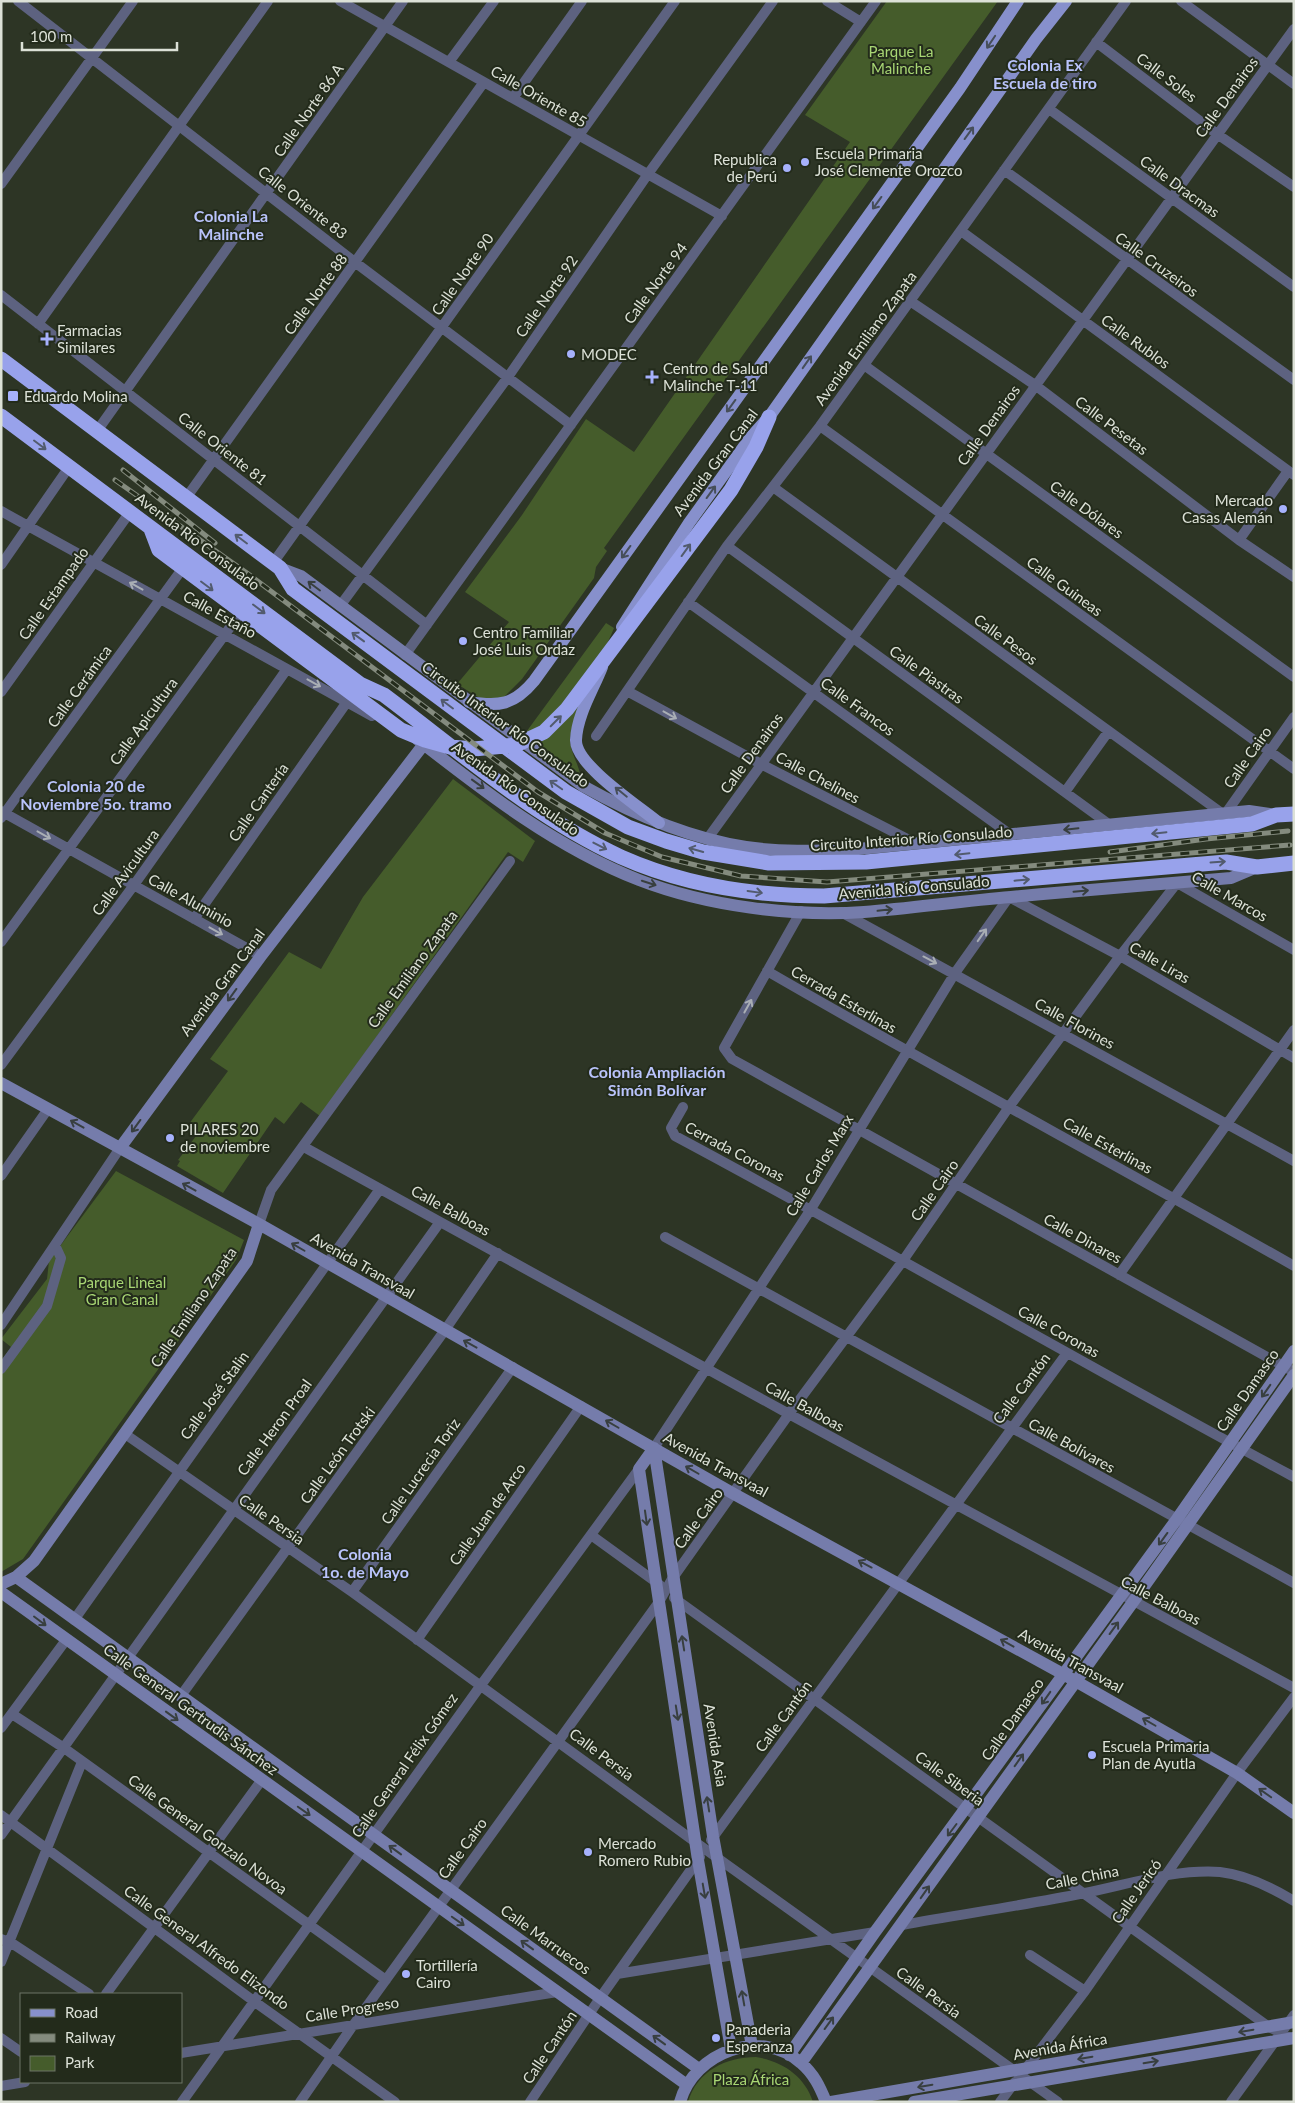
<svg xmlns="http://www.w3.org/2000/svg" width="1295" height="2103" viewBox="0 0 1295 2103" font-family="Lato,sans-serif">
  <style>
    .green { fill: #455c2b }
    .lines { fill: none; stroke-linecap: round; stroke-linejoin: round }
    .street { stroke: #5d6280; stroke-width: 10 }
    .secondary { stroke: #757cab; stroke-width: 12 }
    .primary { stroke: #8790cc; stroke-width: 12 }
    .highway { stroke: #98a2eb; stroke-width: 15 }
    .rail-casing { stroke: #848b7e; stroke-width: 5 }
    .rail { stroke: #232b1b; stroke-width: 3; stroke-dasharray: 9; stroke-linecap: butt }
    .oneway { stroke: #464e59 }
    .oneway2 { stroke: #525b6e }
    .oneway3 { stroke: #a9aeb4 }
    .oneway4 { stroke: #383f3f }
    .poi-dot { fill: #a6b1fc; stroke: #232b1b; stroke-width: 2 }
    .labels { text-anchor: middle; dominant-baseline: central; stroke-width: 4; stroke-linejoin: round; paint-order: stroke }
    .park-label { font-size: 15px; fill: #a8d674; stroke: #232b1b }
    .street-label { font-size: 15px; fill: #dce1d7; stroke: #232b1b }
    .poi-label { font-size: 15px; fill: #dce1d7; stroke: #232b1b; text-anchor: start }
    .neighbourhood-label { font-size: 16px; font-weight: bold; fill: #b9c3fb; stroke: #232b1b }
  </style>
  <rect width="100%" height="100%" fill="#2d3525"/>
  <path class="green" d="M887,1H998L604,548L607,551L596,567L594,578L522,679L494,707L457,684L509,622L465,592L522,515L586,419L634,452L850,142L805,115Z
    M606,623L614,628C604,653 570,718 570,741C571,753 578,763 580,774L524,735Z
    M453,779L535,841L523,862L508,852L320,1116L301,1102L284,1124L275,1117L223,1193L177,1166L180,1161L178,1160L196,1136L186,1128L228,1071L210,1059L289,952L321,969L363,897Z
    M116,1171L244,1240L236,1260L23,1559L1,1572V1361L11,1347L1,1339L47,1279L49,1261Z
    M756,2057C782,2061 805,2076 813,2102H688C697,2071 726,2057 756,2057Z"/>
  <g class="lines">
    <path class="street" d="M18,1L356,263L571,425
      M340,1L722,216
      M827,1L861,22
      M1181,1L1294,84
      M1096,42L1217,134L1294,187
      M449,62L494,1
      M513,98L582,1
      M1049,109L1294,287
      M1004,170L1294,380
      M1,184L133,1
      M961,231L1294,475
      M1,295L427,625
      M910,301L1035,385L1239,540L1294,577
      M38,324L268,1
      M864,365L1294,677
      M820,426L1294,769
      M97,431L403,1
      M773,487L1223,814
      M186,498L484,82
      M1,511L372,716
      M1239,540L1288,471
      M727,546L1110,825
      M273,563L675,1
      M1,565L69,467
      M688,602L1011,835
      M340,606L508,377L648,174L773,1
      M405,655L876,1
      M627,691L761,764L917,844
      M1,692L130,512
      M596,736L727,546L820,426L1126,1
      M1065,792L1108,732
      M1,811L261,956
      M1226,813L1294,717
      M1,818L180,572
      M708,838L1294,29
      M801,911L724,1048L732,1059L1294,1372
      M841,912L1294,1161
      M194,919L347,702
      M1,942L239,615
      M767,971C941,1072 1119,1166 1294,1266
      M1,1065L134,885L287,669
      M683,1107L671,1128L675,1136C883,1247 1086,1366 1294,1477
      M304,1147L789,1414L1294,1688
      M1,1176L48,1109
      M259,1224L271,1190L510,861
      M665,1237L1294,1583
      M1119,1275L1294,1030
      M1,1325L120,1148
      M1,1369L47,1306L61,1258L55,1245
      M125,1434L352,1592L698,1844L1058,2102
      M654,1448L811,1209L955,973L1009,897L1120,956L1294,1058
      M591,1535L660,1585
      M352,1592L513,1367
      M674,1598L1269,2027L1293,2039
      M74,1620L380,1189
      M417,1640L581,1406
      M180,1697L445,1330L498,1253
      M12,1714L64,1748L386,1980
      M1,1728L66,1640
      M1,1815L255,2002L395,2102
      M1,1835L440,1222
      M711,1840L1067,1353
      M902,1925C963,1914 1025,1905 1085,1893C1130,1884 1174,1869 1220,1872C1247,1875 1271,1887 1294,1901
      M1,1939L10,1942L89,1994
      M1030,1955L1085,1991
      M1,1962L82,1762
      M617,1974L875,1932
      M106,1994L261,1781
      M1,2038L21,2052
      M181,2053L557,1992
      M1024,2071L1085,1991L1237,1773L1294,1697
      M1,2086L25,2082
      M182,2102L481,1685L639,1469
      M300,2102L354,2024L659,1602L672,1579L789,1414L902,1262L1009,1107L1120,956L1177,883L1294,950
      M530,2102L600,1998L700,1857
      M1000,2102L1015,2082
      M1231,2102L1294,2015"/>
    <path class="secondary" d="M280,568L301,576L583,786C633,814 688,838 746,847C780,852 814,851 848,850L1249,811L1276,815
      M417,739C486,793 557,848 639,880C706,906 793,917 864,912C913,908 962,901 1011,897C1084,890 1157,885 1231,878L1257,867
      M1,1083L259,1224L734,1494L1063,1674L1237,1773L1294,1813
      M120,1148L261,956L424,744
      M654,1448L639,1469L698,1860L731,2049
      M654,1448L713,1836L752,2046
      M16,1577L699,2069
      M1,1584L16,1577L34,1561L247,1261L259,1224
      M1,1592L687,2085
      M789,2055L875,1932L1177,1519L1294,1351
      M801,2063L1133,1602L1294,1375
      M680,2102C694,2052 761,2027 801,2063C814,2074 820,2087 826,2102
      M831,2102L1294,2022
      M914,2102L1294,2038"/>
    <path class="primary" d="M622,627L689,523L750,438L769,417L1036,39L1066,1
      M602,667C593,690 577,715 576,740C575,765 640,807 659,823
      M469,702C499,707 514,705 534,681L960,88L1018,1"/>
    <path class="highway" d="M1,359L280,568L293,589L566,792L628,827L666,841L703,852L769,863L866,862L1252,824L1276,815L1294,814
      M1,416L360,684L384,695C460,752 534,817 621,857C684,885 755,896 824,896L1226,862L1257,867L1294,863
      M151,529L159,550L401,730L425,740L450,747L474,749L516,745L544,732L567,709L731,490L756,447L769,417"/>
    <defs>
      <path id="rail" d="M123,470L215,543
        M115,480L247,573L538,792L605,833L662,857L741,876L827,882L1290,845
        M1110,852L1206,839L1288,831"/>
    </defs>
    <use href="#rail" class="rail-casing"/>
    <use href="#rail" class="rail"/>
  </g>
  <defs><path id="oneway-shaft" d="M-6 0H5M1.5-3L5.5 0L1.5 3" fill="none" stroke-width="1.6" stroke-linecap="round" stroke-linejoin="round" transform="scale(1.25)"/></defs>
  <g class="oneway">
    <use href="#oneway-shaft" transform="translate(991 42) rotate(124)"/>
    <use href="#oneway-shaft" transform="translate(969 133) rotate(-54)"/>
    <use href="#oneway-shaft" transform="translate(877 203) rotate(126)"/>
    <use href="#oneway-shaft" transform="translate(807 362) rotate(-55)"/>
    <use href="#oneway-shaft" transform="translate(731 406) rotate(126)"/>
    <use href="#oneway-shaft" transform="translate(711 492) rotate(-54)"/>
    <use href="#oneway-shaft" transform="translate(626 552) rotate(126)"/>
    <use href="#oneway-shaft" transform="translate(621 792) rotate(-141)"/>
  </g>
  <g class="oneway2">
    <use href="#oneway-shaft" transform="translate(40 445) rotate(37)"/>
    <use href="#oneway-shaft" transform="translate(241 539) rotate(-143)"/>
    <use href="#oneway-shaft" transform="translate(686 550) rotate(-54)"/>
    <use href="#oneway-shaft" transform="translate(207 586) rotate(37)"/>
    <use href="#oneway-shaft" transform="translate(259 609) rotate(37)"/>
    <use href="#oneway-shaft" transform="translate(358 637) rotate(-144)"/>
    <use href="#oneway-shaft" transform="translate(447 704) rotate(-143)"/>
    <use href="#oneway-shaft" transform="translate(556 721) rotate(-45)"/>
    <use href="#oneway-shaft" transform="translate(556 785) rotate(-145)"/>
    <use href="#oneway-shaft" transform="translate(1159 833) rotate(174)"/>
    <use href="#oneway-shaft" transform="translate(600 846) rotate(27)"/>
    <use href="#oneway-shaft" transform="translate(696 850) rotate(-164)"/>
    <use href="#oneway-shaft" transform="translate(962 854) rotate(174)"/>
    <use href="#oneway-shaft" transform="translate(1218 862) rotate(-4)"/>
    <use href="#oneway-shaft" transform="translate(1022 880) rotate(-5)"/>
    <use href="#oneway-shaft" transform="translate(755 892) rotate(8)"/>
  </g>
  <g class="oneway3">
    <use href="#oneway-shaft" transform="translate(136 586) rotate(-151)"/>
    <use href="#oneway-shaft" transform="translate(314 683) rotate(29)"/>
    <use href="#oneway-shaft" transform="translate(670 715) rotate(29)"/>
    <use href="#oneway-shaft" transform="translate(44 835) rotate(29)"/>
    <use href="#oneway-shaft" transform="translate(216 931) rotate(29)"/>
    <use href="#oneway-shaft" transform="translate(982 935) rotate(-55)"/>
    <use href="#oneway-shaft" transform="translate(930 960) rotate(28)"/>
    <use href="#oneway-shaft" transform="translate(748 1006) rotate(-61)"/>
  </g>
  <g class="oneway4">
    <use href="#oneway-shaft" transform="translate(314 586) rotate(-143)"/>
    <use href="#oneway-shaft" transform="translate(478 784) rotate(36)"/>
    <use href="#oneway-shaft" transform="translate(1071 829) rotate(174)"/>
    <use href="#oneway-shaft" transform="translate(649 883) rotate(18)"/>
    <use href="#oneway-shaft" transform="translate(1081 891) rotate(-5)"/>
    <use href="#oneway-shaft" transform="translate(885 910) rotate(-6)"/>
    <use href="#oneway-shaft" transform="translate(232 995) rotate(126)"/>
    <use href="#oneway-shaft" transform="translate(77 1124) rotate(-151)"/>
    <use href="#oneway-shaft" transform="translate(136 1126) rotate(126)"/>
    <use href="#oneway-shaft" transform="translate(189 1187) rotate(-151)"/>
    <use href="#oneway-shaft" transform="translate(298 1247) rotate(-150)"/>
    <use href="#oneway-shaft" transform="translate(470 1344) rotate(-151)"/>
    <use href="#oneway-shaft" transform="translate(1266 1391) rotate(125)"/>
    <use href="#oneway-shaft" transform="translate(612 1424) rotate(-150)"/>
    <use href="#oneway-shaft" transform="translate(692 1470) rotate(-150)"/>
    <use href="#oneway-shaft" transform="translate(646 1518) rotate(82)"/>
    <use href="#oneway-shaft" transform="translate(1163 1539) rotate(126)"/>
    <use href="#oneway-shaft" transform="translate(865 1564) rotate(-152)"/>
    <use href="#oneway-shaft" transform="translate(40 1621) rotate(37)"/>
    <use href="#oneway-shaft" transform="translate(1114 1628) rotate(-54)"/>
    <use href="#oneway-shaft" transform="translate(683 1643) rotate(-99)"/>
    <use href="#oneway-shaft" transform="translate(1007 1643) rotate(-151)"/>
    <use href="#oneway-shaft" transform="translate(1046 1698) rotate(125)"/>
    <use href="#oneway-shaft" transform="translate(677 1713) rotate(81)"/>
    <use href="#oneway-shaft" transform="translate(172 1716) rotate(36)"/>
    <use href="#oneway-shaft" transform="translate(1149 1722) rotate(-150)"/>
    <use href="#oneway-shaft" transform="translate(1019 1760) rotate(-55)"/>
    <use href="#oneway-shaft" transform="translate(1265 1793) rotate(-145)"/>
    <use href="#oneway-shaft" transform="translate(708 1804) rotate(-99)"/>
    <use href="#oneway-shaft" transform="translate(304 1811) rotate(35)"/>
    <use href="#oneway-shaft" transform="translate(952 1830) rotate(127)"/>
    <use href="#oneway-shaft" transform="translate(395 1850) rotate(-144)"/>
    <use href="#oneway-shaft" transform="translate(704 1891) rotate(80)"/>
    <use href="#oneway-shaft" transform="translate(925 1892) rotate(-55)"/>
    <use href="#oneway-shaft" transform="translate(458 1921) rotate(35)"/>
    <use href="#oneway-shaft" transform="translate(527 1945) rotate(-144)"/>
    <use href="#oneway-shaft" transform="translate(743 1998) rotate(-100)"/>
    <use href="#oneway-shaft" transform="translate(829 2023) rotate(-54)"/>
    <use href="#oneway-shaft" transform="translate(1246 2031) rotate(170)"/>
    <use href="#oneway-shaft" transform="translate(659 2040) rotate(-144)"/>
    <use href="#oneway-shaft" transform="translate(1085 2058) rotate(170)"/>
    <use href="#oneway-shaft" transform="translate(1151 2062) rotate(-9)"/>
    <use href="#oneway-shaft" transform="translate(925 2086) rotate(170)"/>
  </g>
  <g class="poi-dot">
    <circle cx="805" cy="162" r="5"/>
    <circle cx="787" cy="168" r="5"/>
    <path d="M44.5 331.5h5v5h5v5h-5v5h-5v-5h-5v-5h5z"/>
    <circle cx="571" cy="354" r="5"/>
    <path d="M649.5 369.5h5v5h5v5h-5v5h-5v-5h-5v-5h5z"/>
    <rect x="7" y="390" width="12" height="12" rx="2.5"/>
    <circle cx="1283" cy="509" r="5"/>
    <circle cx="463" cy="641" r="5"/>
    <circle cx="170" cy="1138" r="5"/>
    <circle cx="1092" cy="1755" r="5"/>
    <circle cx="588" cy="1852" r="5"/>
    <circle cx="406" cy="1974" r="5"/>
    <circle cx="716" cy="2038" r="5"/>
  </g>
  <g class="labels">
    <g class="park-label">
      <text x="901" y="51">Parque La<tspan x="901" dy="17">Malinche</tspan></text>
      <text x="122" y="1282">Parque Lineal<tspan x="122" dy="17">Gran Canal</tspan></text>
      <text x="751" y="2079">Plaza África</text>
    </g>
    <g class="street-label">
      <text transform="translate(1167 77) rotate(37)">Calle Soles</text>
      <text transform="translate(539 96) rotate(30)">Calle Oriente 85</text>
      <text transform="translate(1226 97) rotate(-54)">Calle Denairos</text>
      <text transform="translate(308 110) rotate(-55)">Calle Norte 86 A</text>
      <text transform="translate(1180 186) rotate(36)">Calle Dracmas</text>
      <text transform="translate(303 202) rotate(38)">Calle Oriente 83</text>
      <text transform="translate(1157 264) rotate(36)">Calle Cruzeiros</text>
      <text transform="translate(462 274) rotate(-55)">Calle Norte 90</text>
      <text transform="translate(655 283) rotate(-54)">Calle Norte 94</text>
      <text transform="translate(315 294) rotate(-54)">Calle Norte 88</text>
      <text transform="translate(546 296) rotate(-55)">Calle Norte 92</text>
      <text transform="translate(865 338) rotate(-54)">Avenida Emiliano Zapata</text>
      <text transform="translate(1136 341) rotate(36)">Calle Rublos</text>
      <text transform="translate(988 425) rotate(-54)">Calle Denairos</text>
      <text transform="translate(1112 425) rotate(37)">Calle Pesetas</text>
      <text transform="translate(223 448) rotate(38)">Calle Oriente 81</text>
      <text transform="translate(715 462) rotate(-53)">Avenida Gran Canal</text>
      <text transform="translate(1087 509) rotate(36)">Calle Dólares</text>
      <text transform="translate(198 541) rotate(37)">Avenida Río Consulado</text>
      <text transform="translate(1065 586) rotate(36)">Calle Guineas</text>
      <text transform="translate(53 593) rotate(-55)">Calle Estampado</text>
      <text transform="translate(220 614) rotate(29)">Calle Estaño</text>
      <text transform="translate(1006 639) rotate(36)">Calle Pesos</text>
      <text transform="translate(927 674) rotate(36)">Calle Piastras</text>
      <text transform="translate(79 686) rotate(-54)">Calle Cerámica</text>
      <text transform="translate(858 706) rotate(36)">Calle Francos</text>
      <text transform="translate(143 721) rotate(-54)">Calle Apicultura</text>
      <text transform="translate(506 724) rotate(36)">Circuito Interior Río Consulado</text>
      <text transform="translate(751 753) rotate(-54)">Calle Denairos</text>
      <text transform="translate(1247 757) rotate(-55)">Calle Cairo</text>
      <text transform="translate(818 777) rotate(28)">Calle Chelines</text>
      <text transform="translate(516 788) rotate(35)">Avenida Río Consulado</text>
      <text transform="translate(258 802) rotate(-55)">Calle Cantería</text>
      <text transform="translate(911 838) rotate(-4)">Circuito Interior Río Consulado</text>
      <text transform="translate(125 872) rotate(-54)">Calle Avicultura</text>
      <text transform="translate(914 887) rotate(-5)">Avenida Río Consulado</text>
      <text transform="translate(1230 896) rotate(30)">Calle Marcos</text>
      <text transform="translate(191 900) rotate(29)">Calle Aluminio</text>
      <text transform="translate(1160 962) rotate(30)">Calle Liras</text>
      <text transform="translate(412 969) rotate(-54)">Calle Emiliano Zapata</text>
      <text transform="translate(222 982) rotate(-53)">Avenida Gran Canal</text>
      <text transform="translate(844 999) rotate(30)">Cerrada Esterlinas</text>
      <text transform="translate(1075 1023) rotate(29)">Calle Florines</text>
      <text transform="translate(1108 1145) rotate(29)">Calle Esterlinas</text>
      <text transform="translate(735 1151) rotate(28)">Cerrada Coronas</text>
      <text transform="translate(819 1165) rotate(-59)">Calle Carlos Marx</text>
      <text transform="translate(934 1190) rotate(-55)">Calle Cairo</text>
      <text transform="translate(451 1210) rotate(29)">Calle Balboas</text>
      <text transform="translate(1083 1238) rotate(29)">Calle Dinares</text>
      <text transform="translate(363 1265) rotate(30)">Avenida Transvaal</text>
      <text transform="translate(193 1307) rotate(-56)">Calle Emiliano Zapata</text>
      <text transform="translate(1059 1331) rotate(29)">Calle Coronas</text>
      <text transform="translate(1021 1388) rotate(-53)">Calle Cantón</text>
      <text transform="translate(1247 1390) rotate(-55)">Calle Damasco</text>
      <text transform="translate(214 1395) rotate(-54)">Calle José Stalin</text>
      <text transform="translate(805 1406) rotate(29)">Calle Balboas</text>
      <text transform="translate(274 1427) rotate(-54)">Calle Heron Proal</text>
      <text transform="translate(1072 1445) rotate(29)">Calle Bolívares</text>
      <text transform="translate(337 1455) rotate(-54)">Calle León Trotski</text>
      <text transform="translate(716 1464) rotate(29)">Avenida Transvaal</text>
      <text transform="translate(420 1471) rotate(-55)">Calle Lucrecia Toriz</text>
      <text transform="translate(487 1514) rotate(-55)">Calle Juan de Arco</text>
      <text transform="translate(698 1518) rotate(-54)">Calle Cairo</text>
      <text transform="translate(272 1519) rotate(35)">Calle Persia</text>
      <text transform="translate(1161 1600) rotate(28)">Calle Balboas</text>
      <text transform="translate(1071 1660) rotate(29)">Avenida Transvaal</text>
      <text transform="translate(191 1709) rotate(36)">Calle General Gertrudis Sánchez</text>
      <text transform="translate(783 1716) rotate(-54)">Calle Cantón</text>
      <text transform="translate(1012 1719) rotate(-55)">Calle Damasco</text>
      <text transform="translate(716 1745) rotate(81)">Avenida Asia</text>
      <text transform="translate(602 1754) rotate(37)">Calle Persia</text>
      <text transform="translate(404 1765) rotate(-55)">Calle General Félix Gómez</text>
      <text transform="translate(950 1778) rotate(36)">Calle Siberia</text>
      <text transform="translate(208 1834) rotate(36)">Calle General Gonzalo Novoa</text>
      <text transform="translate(462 1848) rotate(-54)">Calle Cairo</text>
      <text transform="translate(1082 1877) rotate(-11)">Calle China</text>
      <text transform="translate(1136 1891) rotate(-55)">Calle Jericó</text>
      <text transform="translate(546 1939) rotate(36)">Calle Marruecos</text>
      <text transform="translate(207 1947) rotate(36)">Calle General Alfredo Elizondo</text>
      <text transform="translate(929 1992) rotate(36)">Calle Persia</text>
      <text transform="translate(352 2009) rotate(-9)">Calle Progreso</text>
      <text transform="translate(1060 2046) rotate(-10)">Avenida África</text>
      <text transform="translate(549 2047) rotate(-56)">Calle Cantón</text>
    </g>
    <g class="poi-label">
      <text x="815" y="153">Escuela Primaria<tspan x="815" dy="17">José Clemente Orozco</tspan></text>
      <text x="777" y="159" text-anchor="end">Republica<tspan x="777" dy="17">de Perú</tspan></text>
      <text x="57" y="330">Farmacias<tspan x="57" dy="17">Similares</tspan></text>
      <text x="581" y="354">MODEC</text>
      <text x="663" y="368">Centro de Salud<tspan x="663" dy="17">Malinche T-11</tspan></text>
      <text x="24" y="396">Eduardo Molina</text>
      <text x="1273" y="500" text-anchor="end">Mercado<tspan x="1273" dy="17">Casas Alemán</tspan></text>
      <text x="473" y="632">Centro Familiar<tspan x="473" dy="17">José Luis Ordaz</tspan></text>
      <text x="180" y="1129">PILARES 20<tspan x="180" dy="17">de noviembre</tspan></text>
      <text x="1102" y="1746">Escuela Primaria<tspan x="1102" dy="17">Plan de Ayutla</tspan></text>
      <text x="598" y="1843">Mercado<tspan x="598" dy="17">Romero Rubio</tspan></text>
      <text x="416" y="1965">Tortillería<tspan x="416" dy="17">Cairo</tspan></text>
      <text x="726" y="2029">Panaderia<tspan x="726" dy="17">Esperanza</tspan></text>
    </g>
    <g class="neighbourhood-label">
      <text x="1045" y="64">Colonia Ex<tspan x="1045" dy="18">Escuela de tiro</tspan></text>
      <text x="231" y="215">Colonia La<tspan x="231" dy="18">Malinche</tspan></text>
      <text x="96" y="785">Colonia 20 de<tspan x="96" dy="18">Noviembre 5o. tramo</tspan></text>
      <text x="657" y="1071">Colonia Ampliación<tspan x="657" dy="18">Simón Bolívar</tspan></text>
      <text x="365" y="1553">Colonia<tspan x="365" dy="18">1o. de Mayo</tspan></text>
    </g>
  </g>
  <rect width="1295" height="2103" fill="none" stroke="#dce1d7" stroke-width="5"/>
  <rect x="20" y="1993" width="162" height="90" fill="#232b1b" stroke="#6d7466"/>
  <rect x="30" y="2009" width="25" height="8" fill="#8790cc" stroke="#6d7466"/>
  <text x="65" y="2018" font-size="15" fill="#dce1d7">Road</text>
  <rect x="30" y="2034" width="25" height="8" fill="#848b7e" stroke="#6d7466"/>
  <text x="65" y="2043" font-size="15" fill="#dce1d7">Railway</text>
  <rect x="30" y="2056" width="25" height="15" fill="#455c2b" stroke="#6d7466"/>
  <text x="65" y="2068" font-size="15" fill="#dce1d7">Park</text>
  <path d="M22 42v8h155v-8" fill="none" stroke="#dce1d7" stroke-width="2.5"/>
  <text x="30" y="42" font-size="15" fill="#dce1d7" stroke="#232b1b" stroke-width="4" paint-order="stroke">100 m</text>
</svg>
